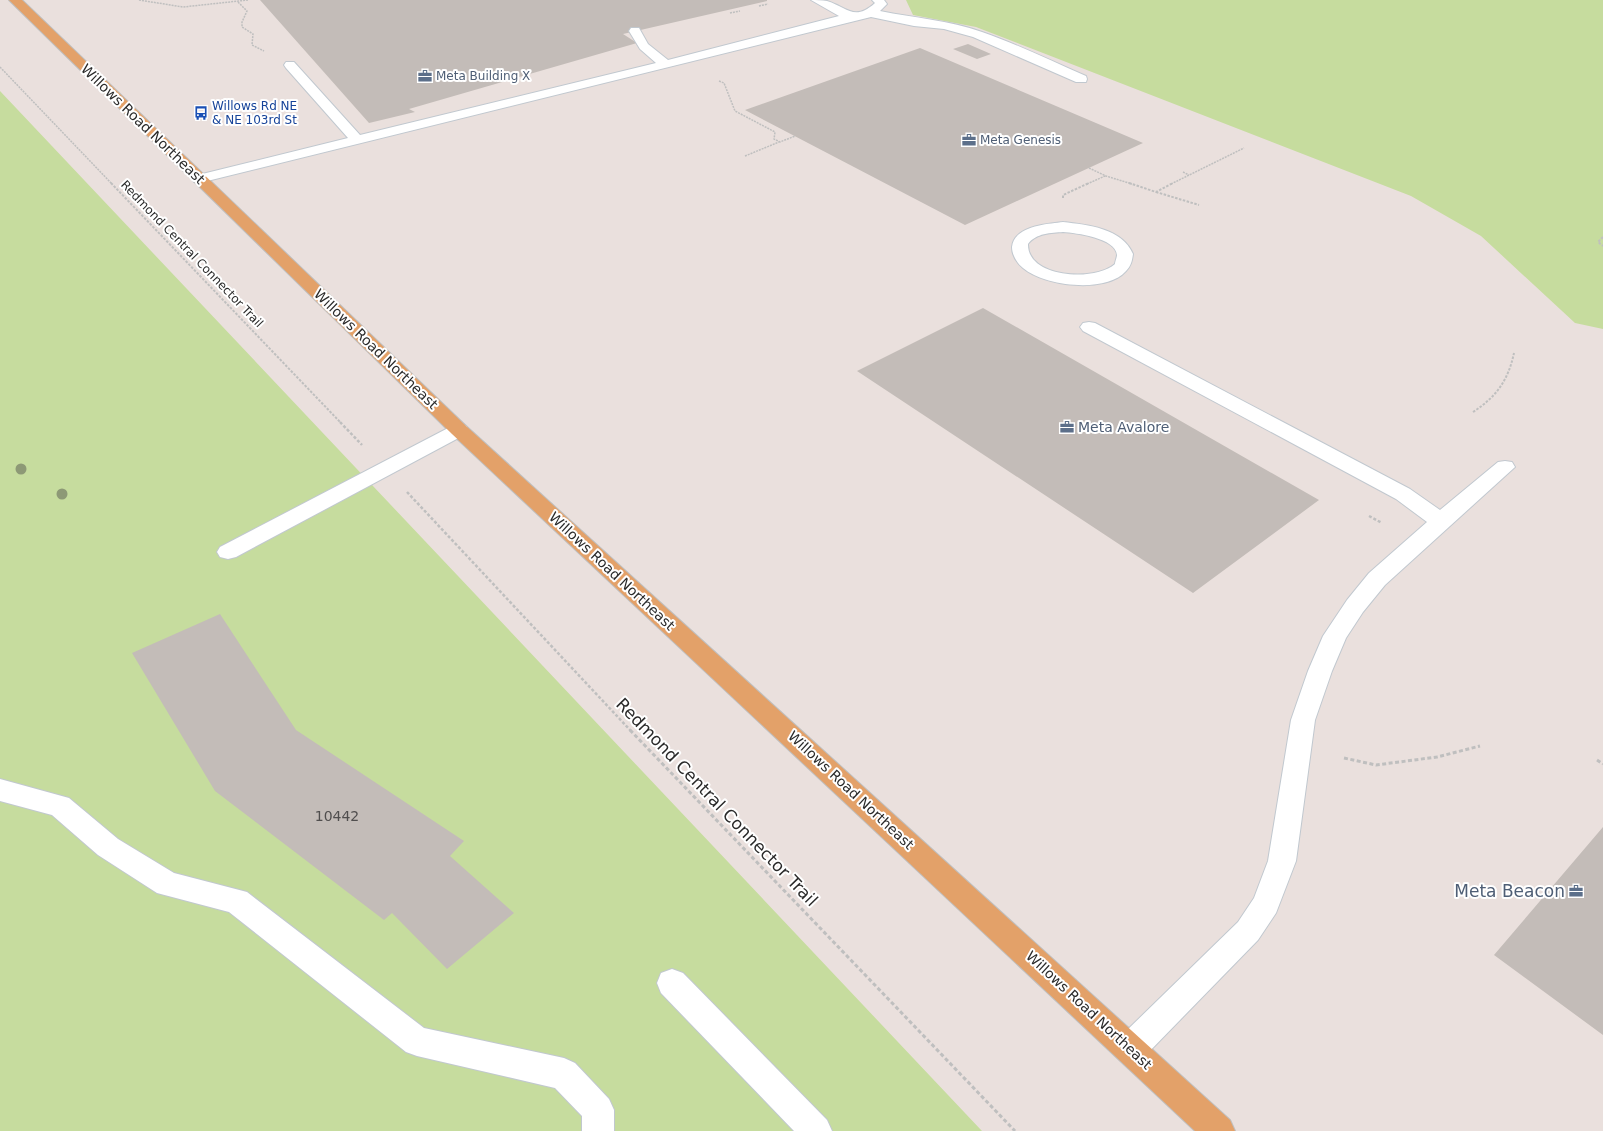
<svg xmlns="http://www.w3.org/2000/svg" width="1603" height="1131" viewBox="0 0 1603 1131" font-family="'DejaVu Sans',sans-serif">
  <style>
    .green { fill: #c6dc9e }
    .building { fill: #c3bcb8 }
    .lines { fill: none; stroke-linecap: round; stroke-linejoin: round }
    .minor-casing { stroke: #c1c8cf; stroke-width: 2 }
    .major-casing { stroke: #bfbfbf; stroke-width: 2 }
    .path-far3 { stroke: #bfbfbf; stroke-width: 1.5; stroke-dasharray: 2 1; stroke-linecap: butt }
    .path-far2 { stroke: #bfbfbf; stroke-width: 2; stroke-dasharray: 2.5 1.5; stroke-linecap: butt }
    .path-far1 { stroke: #bfbfbf; stroke-width: 2.5; stroke-dasharray: 3 2; stroke-linecap: butt }
    .path { stroke: #bfbfbf; stroke-width: 3; stroke-dasharray: 4 2.5; stroke-linecap: butt }
    .minor { fill: #fff; fill-rule: evenodd }
    .major { fill: #e3a169; fill-rule: evenodd }
    .tree { fill: #8d9976 }
    .labels { text-anchor: middle; dominant-baseline: central; stroke-width: 4; stroke-linejoin: round; paint-order: stroke }
    .far-service-label { font-size: 12px; fill: #4e5e75; stroke: #fff; text-anchor: start }
    .far-transit-label { font-size: 12px; fill: #164399; stroke: #fff; text-anchor: start }
    .far-street-label { font-size: 12px; fill: #2a2a2a; stroke: #fff }
    .street-label { font-size: 14px; fill: #2a2a2a; stroke: #fff }
    .service-label { font-size: 14px; fill: #4e5e75; stroke: #fff; text-anchor: start }
    .near-number-label { font-size: 14px; fill: #504e4e }
    .near-street-label { font-size: 17px; fill: #2a2a2a; stroke: #fff }
    .near-service-label { font-size: 17px; fill: #4e5e75; stroke: #fff; text-anchor: end }
  </style>
  <rect width="100%" height="100%" fill="#eae0dd"/>
  <path class="green" d="M906,0H1603V329L1575,323L1481,236L1411,196L976,27L913,15Z
    M0,91L982,1131H0Z"/>
  <path class="building" d="M260,0H767V1L623,34L637,43L409,109L415,112L369,123Z
    M968,44L991,54L977,59L953,49Z
    M920,48L1143,143L965,225L745,110Z
    M983,308L1319,500L1193,593L857,371Z
    M220,614L296,730L464,841L450,856L514,913L447,969L392,913L384,920L215,791L132,653Z
    M1603,827V1035L1494,955Z"/>
  <g class="lines">
    <defs>
      <path id="minor" d="M811,0C816,0 822,0 827,1C847,7 854,22 875,3L872,0H884L887,4L880,11C914,18 949,20 982,32C1017,44 1051,61 1086,76L1087,79L1086,82H1076L973,37L944,29L914,26L871,17L199,183L194,182L192,179L194,176L348,138L286,68L284,65L286,62H294L360,135L656,63L640,49L629,31L631,28H639L648,44L668,60L839,16Z
        M1063,222C1088,225 1122,228 1133,254C1132,261 1131,266 1126,271C1106,294 1044,286 1023,268C1017,263 1012,255 1012,247C1014,226 1047,224 1063,222ZM1063,232C1076,233 1116,238 1117,255C1117,257 1115,262 1115,264C1095,282 1027,278 1028,244C1036,233 1051,233 1063,232Z
        M1089,322L1095,323L1410,489L1440,510L1498,462L1505,461L1512,462L1515,467L1385,585L1363,612L1346,638L1332,671L1315,720L1296,861L1276,913L1258,940L1142,1059L1131,1063L1120,1059L1116,1048L1120,1037L1238,922L1254,898L1268,861L1291,720L1308,671L1323,636L1347,600L1369,573L1427,522L1396,499L1083,331L1080,327L1083,323Z
        M459,424L466,426L469,430L466,434L236,557L228,559L220,557L217,552L220,547L452,426Z
        M0,779L69,798L118,839L174,873L247,892L424,1028L564,1058L575,1063L609,1099L614,1110V1131H582V1116L555,1088L417,1056L406,1052L229,912L157,893L98,855L52,815L0,801Z
        M672,969L683,973L827,1120L832,1131H794L661,993L657,983L661,973Z"/>
      <path id="major" d="M9,0H22L466,426L1230,1120L1235,1131H1195L452,434Z"/>
    </defs>
    <use href="#minor" class="minor-casing"/>
    <use href="#major" class="major-casing"/>
    <path class="path-far3" d="M139,0L183,7L248,0
      M238,2L247,11L242,22V27L253,34L252,45L264,51
      M759,6L768,4
      M730,13L740,11
      M0,67L112,184
      M719,81L724,83L735,111L775,132L774,139L780,142L795,136
      M745,156L779,142
      M1089,168L1106,176L1132,184
      M1183,172L1189,175
      M1087,184L1105,176
      M1171,184L1244,148"/>
    <path class="path-far2" d="M111,183L341,423
      M1129,183L1156,192L1173,183
      M1156,192L1199,205
      M1063,198V195L1089,183
      M1603,237L1598,242L1603,246
      M1473,412C1496,397 1508,381 1514,353"/>
    <path class="path-far1" d="M340,422L362,445
      M407,492L631,731
      M1369,516L1382,523"/>
    <path class="path" d="M630,730L1015,1131
      M1344,758L1376,765L1437,757L1480,746
      M1597,760L1603,764"/>
    <use href="#minor" class="minor"/>
    <use href="#major" class="major"/>
  </g>
  <g class="tree">
    <circle cx="21" cy="469" r="5.5"/>
    <circle cx="62" cy="494" r="5.5"/>
  </g>
  <defs>
    <symbol id="office-bare" viewBox="-9 -9 18 18"><path d="M-6-3h4V-5.5h4V-3h4V5H-6ZM-1-4.5V-3h2v-1.5ZM-6 0V1H6V0Z" fill="#5c6f8a" stroke="#fff" stroke-width="2.5" paint-order="stroke"/></symbol>
    <symbol id="bus-bare" viewBox="-9 -9 18 18"><path d="M-5-6H5V4H4V6H2V4H-2V6H-4V4H-5ZM-3.5-4V0h7V-4ZM-3.5 1.2v1.5H-2V1.2ZM2 1.2v1.5H3.5V1.2Z" fill="#1a4fb4" stroke="#fff" stroke-width="2.5" paint-order="stroke"/></symbol>
  </defs>
  <g fill-rule="evenodd">
    <use href="#office-bare" x="415" y="66" width="20" height="20"/>
    <use href="#bus-bare" x="191" y="103" width="20" height="20"/>
    <use href="#office-bare" x="959" y="130" width="20" height="20"/>
    <use href="#office-bare" x="1057" y="417" width="20" height="20"/>
    <use href="#office-bare" x="1566" y="881" width="20" height="20"/>
  </g>
  <g class="labels">
    <g class="far-service-label">
      <text x="436" y="76">Meta Building X</text>
      <text x="980" y="140">Meta Genesis</text>
    </g>
    <g class="far-transit-label">
      <text x="212" y="106">Willows Rd NE<tspan x="212" dy="14">&amp; NE 103rd St</tspan></text>
    </g>
    <g class="far-street-label">
      <text transform="translate(192 254) rotate(46)">Redmond Central Connector Trail</text>
    </g>
    <g class="street-label">
      <text transform="translate(143 124) rotate(44)">Willows Road Northeast</text>
      <text transform="translate(376 349) rotate(44)">Willows Road Northeast</text>
      <text transform="translate(612 571) rotate(43)">Willows Road Northeast</text>
      <text transform="translate(851 790) rotate(43)">Willows Road Northeast</text>
      <text transform="translate(1089 1010) rotate(43)">Willows Road Northeast</text>
    </g>
    <g class="service-label">
      <text x="1078" y="427">Meta Avalore</text>
    </g>
    <g class="near-number-label">
      <text x="337" y="816">10442</text>
    </g>
    <g class="near-street-label">
      <text transform="translate(717 802) rotate(46)">Redmond Central Connector Trail</text>
    </g>
    <g class="near-service-label">
      <text x="1565" y="891">Meta Beacon</text>
    </g>
  </g>
</svg>
